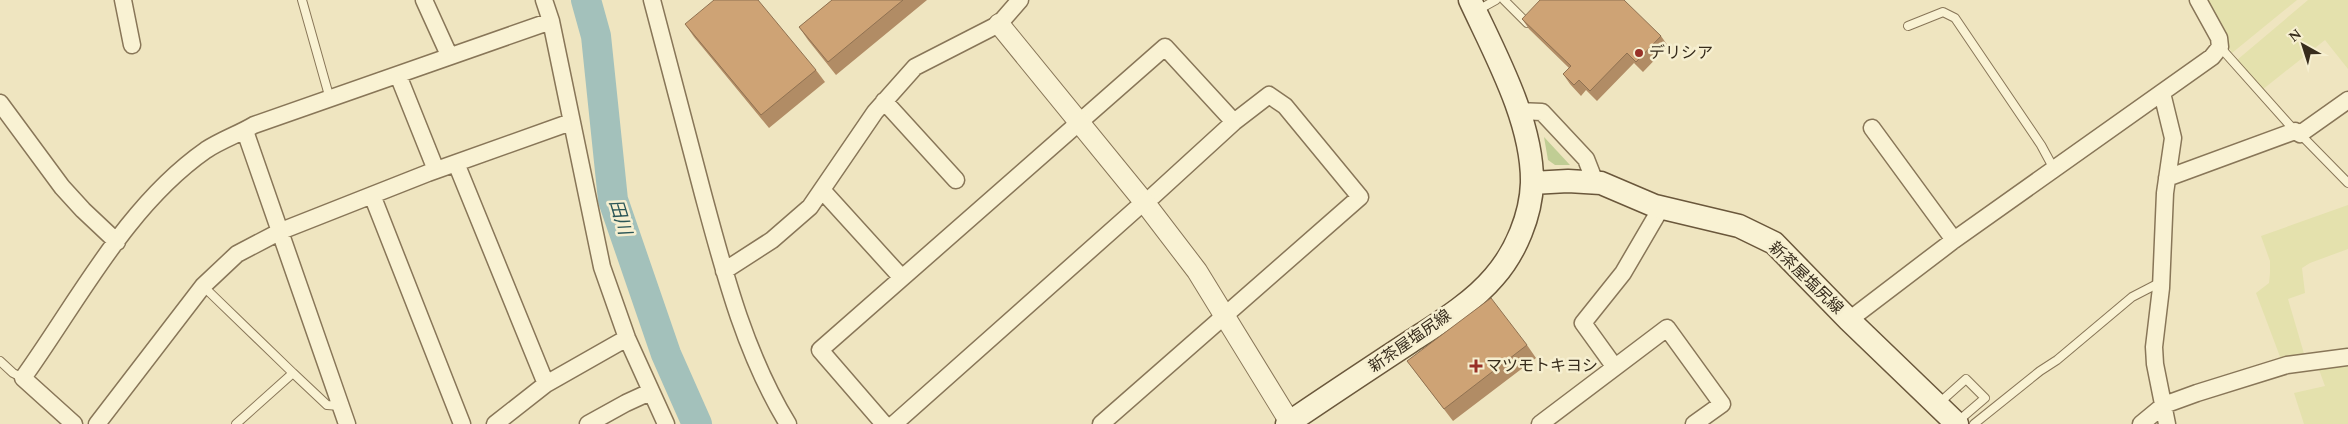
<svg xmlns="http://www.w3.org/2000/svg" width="2348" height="424" viewBox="0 0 2348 424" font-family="Spectral,'Noto Sans JP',serif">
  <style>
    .farmland { fill: #e4e1ad }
    .green { fill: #c0cd94 }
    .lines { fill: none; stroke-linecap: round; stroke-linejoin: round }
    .river { stroke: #a3c1bb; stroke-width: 30 }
    .service-casing { stroke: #887658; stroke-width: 10 }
    .minor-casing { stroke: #887658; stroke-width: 19 }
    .tertiary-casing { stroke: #887658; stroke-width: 22 }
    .secondary-casing { stroke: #6a573b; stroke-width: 25 }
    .service { stroke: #f9f2d3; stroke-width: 8 }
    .minor { stroke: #f9f2d3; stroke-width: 16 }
    .tertiary { stroke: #f9f2d3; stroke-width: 20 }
    .secondary { stroke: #f9f2d3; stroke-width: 22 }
    .wall { fill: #b18c65 }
    .building { fill: #cea375; stroke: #907252 }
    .poi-dot { fill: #983127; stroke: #f6efd0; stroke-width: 2 }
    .labels { text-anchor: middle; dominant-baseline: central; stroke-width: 5; stroke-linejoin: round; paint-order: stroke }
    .poi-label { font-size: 16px; fill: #372c1c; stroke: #f6efd0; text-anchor: start }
    .street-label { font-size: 16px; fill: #372c1c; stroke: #f6efd0 }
    .water-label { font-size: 18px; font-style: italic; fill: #2b5657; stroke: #f6efd0 }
  </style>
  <rect width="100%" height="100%" fill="#efe5c0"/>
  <path class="farmland" d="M2202,0H2297L2232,53Z
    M2308,0H2348V69L2325,40L2262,90L2237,60Z
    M2348,205V249L2310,263L2302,268L2305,293L2288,299L2305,357L2282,362L2256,293L2269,283L2270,273V261L2261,236Z
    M2348,363V424H2304L2294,393L2325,386L2318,367Z"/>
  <path class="green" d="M1544,137L1570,165H1555L1548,160Z"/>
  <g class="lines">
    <path class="river" d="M586,0L596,36L613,200L666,354L697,424"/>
    <defs>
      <path id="service" d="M302,0L330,99
        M1504,0L1527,23L1529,21
        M1478,10L1496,0
        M1908,26L1943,12L1955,18L2041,145L2054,169
        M2220,47L2295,131
        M2300,134L2348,183
        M203,286L293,373
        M0,361L13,373L23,378
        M1938,404L1966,379L1985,398L1957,422
        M236,424L293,373L327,405L340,406
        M1974,424L2040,371L2057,360L2132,297L2161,282"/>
      <path id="minor" d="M123,0L132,45
        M424,0L449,55
        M544,0L551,21L602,267L627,338L666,424
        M652,0C669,65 686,129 703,194C724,272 745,354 788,424
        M398,75L436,170
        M2162,93L2173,138L2165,193L2161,288L2154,347L2155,364L2167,424
        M884,101L956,180
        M0,103L62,187L83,210L117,242
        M1518,111L1542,112L1586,159L1595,182
        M1872,128L1954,240
        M245,131L347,424
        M456,163L546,384
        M2167,178L2295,131L2300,134L2348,100
        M822,190L902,278
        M372,195L462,424
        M724,271L772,240L810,207L875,112L915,67L999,24L1020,0
        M1849,320L1954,240L2212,57L2220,47L2219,38L2198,0
        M1614,366L1583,323L1623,273L1661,208
        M74,424L23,378C79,300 126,206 206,150C221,140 239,134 254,125L551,21
        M97,424L203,286L237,254L281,231L428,173L571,122
        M495,424L546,384L627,338
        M588,424L626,403L650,392
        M884,424L820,350L1165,47L1234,122
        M894,424L1136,209L1153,196L1234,122L1269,95L1285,106L1360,197L1101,424
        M1540,424L1667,328L1722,404L1694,424
        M2141,424L2164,405L2197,393L2287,365L2348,357"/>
      <path id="tertiary" d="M999,24L1145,203L1197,271L1291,424"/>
      <path id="secondary" d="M1532,183L1568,181L1601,183L1655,206L1739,226L1774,243L1849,320L1957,424
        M1287,424C1328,396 1369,369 1410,342C1439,323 1472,303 1494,277C1516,252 1531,215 1532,183C1533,122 1495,54 1470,0"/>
    </defs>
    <use href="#service" class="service-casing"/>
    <use href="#minor" class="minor-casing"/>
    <use href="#tertiary" class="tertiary-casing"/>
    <use href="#secondary" class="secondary-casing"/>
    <use href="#service" class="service"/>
    <use href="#minor" class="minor"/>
    <use href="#tertiary" class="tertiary"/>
    <use href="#secondary" class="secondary"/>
  </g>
  <path class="wall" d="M832,0H927L836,75L808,40L799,27Z
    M1522,19L1661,36L1668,46L1643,72L1634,63L1597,101L1586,90L1581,96L1570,84L1563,74L1569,68L1529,29Z
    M685,24L816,70L825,82L769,128L694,37Z
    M1527,345L1536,358L1453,421L1407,361Z"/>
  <path class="building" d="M714,0H758L816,70L761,115L685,24Z
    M832,0H903L828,62L799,27Z
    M1540,0H1624L1661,36L1636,62L1627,53L1590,91L1579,80L1574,85L1563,74L1571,66L1522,19Z
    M1491,298L1527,345L1444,409L1407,361Z"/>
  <g class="poi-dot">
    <circle cx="1639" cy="53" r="5"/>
    <path d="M1473.5 358.5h5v5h5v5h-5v5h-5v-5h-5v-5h5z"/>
  </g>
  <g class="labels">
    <g class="poi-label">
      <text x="1649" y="53">デリシア</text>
      <text x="1486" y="366">マツモトキヨシ</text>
    </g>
    <g class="street-label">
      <text transform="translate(1806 278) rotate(44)">新茶屋塩尻線</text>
      <text transform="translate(1410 341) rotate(-35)">新茶屋塩尻線</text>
    </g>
    <g class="water-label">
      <text transform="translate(620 217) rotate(73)">田川</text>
    </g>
  </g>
  <g transform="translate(2303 45) rotate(321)" stroke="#f6efd0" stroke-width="4" paint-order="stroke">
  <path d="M0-4L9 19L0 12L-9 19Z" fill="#372c1c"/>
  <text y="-8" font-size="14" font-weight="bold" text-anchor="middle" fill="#372c1c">N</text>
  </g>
</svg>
